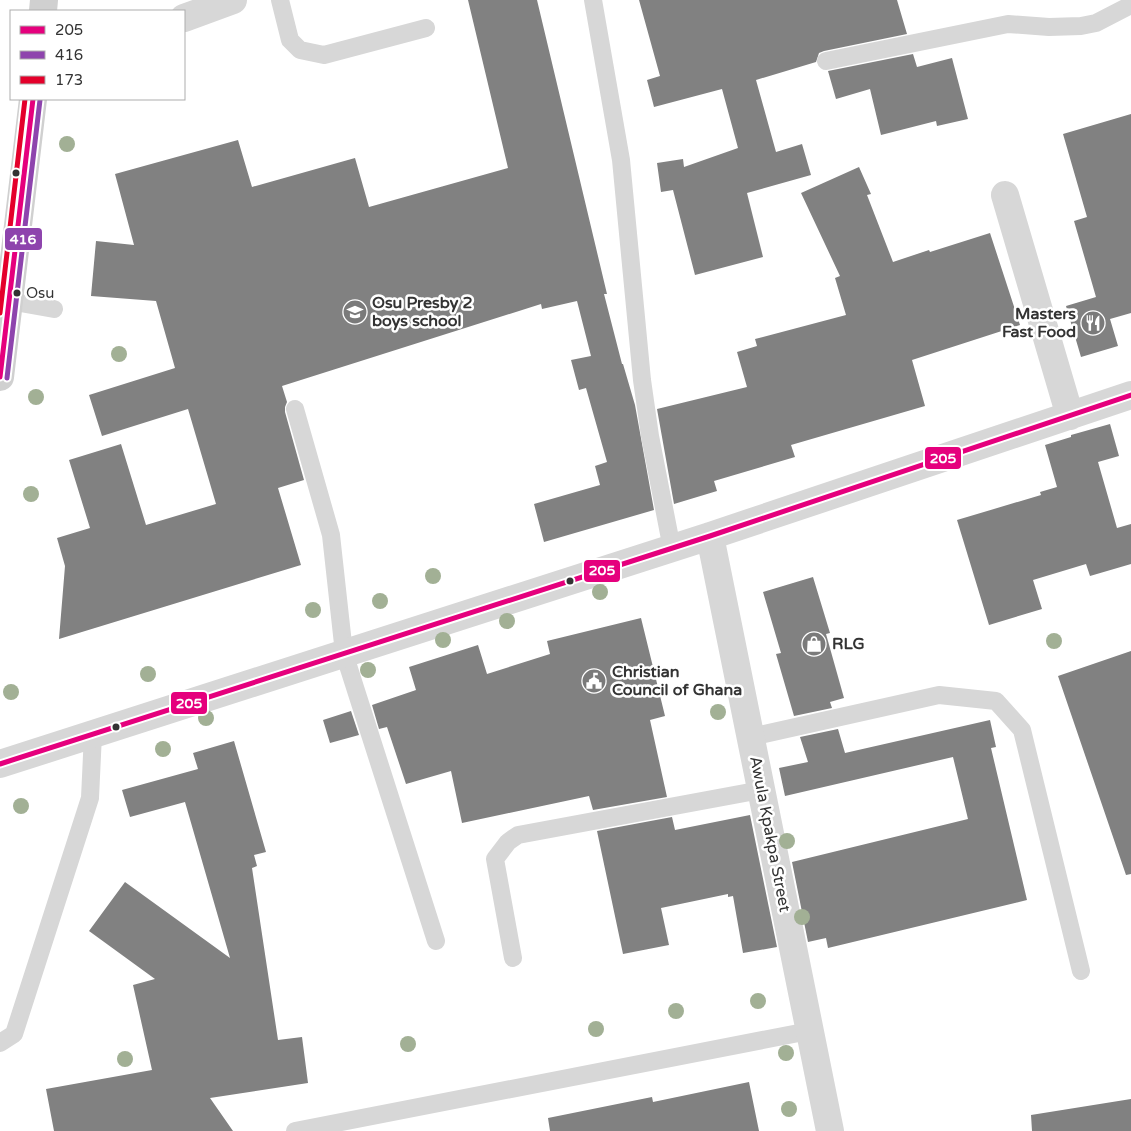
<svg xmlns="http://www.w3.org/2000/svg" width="1131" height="1131" viewBox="0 0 1131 1131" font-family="'Varela Round',sans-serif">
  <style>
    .building { fill: #818181 }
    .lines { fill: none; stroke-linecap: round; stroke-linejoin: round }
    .service { stroke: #d7d7d7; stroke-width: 18 }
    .minor { stroke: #d7d7d7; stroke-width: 28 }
    .secondary { stroke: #d0d0d0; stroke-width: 28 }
    .bus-1-casing { stroke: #fff; stroke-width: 9 }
    .bus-2-casing { stroke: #fff; stroke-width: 9 }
    .bus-3-casing { stroke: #fff; stroke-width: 9 }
    .bus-1 { stroke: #e5007d; stroke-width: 5 }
    .bus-2 { stroke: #8e44ad; stroke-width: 5 }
    .bus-3 { stroke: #e4002b; stroke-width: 5 }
    .tree { fill: #a2b095 }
    .bus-dot { fill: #333; stroke: #fff; stroke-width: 2 }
    .labels { text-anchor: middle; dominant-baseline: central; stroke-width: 5; stroke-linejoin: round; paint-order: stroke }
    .bus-label { font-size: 15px; fill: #333; stroke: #fff; text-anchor: start }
    .poi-label { font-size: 16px; font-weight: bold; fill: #333; stroke: #fff; text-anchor: start }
    .street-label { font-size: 16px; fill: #333; stroke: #fff }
    .line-badge { stroke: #fff; stroke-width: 2 }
    .badge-label { font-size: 14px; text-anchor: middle; font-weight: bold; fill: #fff }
  </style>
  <rect width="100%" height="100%" fill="#fff"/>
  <path class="building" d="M468,0H537L607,294H604L622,364H623L635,405L654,510L544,542L534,504L600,485L595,466L607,462L586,388L579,390L571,360L591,356L577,301L542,309L541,304L282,386L287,402L285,407V412L304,480L278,488L301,565L59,639L65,566L57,538L90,528L69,460L121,444L146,525L216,504L188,409L102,436L89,395L175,368L156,301L91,296L96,241L134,245L115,174L238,140L252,187L355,158L369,207L508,168Z
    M639,0H897L907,34L824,51L819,53L816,62L756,80L776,152L802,144L811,175L747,193L763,257L695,275L673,190L661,192L657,163L683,159L684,167L738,148L722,89L654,107L647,80L660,76Z
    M913,54L917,67L952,58L968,119L937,126L936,121L881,135L870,89L836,99L828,71Z
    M1131,114V313L1110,319L1118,346L1081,357L1066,306L1096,297L1074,221L1087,217L1063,134Z
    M859,167L871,194L867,195L893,262L929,250L930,252L990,233L1020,325L912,360L925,406L791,445L795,457L714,481L717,491L674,504L657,409L747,387L737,352L757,346L755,339L846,315L835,278L840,276L801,193Z
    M1110,424L1119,456L1098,462L1117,528L1131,524V564L1090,576L1086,564L1033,580L1042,609L989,625L957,520L1041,495L1040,492L1057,487L1045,445L1071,437V435Z
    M813,577L830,633L826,634L844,698L830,702L832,708L794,716L776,654L781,653L763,592Z
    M641,618L665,716L650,720L667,797L593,810L589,796L462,823L451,771L406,784L387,727L379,729L372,705L416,690L409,667L478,645L487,674L550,654L547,641Z
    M1131,651V874L1126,875L1058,676Z
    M351,711L359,735L330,743L323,720Z
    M990,720L996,747L991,748L1027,900L828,948L826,938L808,942L792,862L968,819L953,757L785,796L779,768L808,762L800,737L838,729L845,753Z
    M234,741L266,852L254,855L257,866L252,868L278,1040L302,1037L308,1083L210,1098L233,1131H54L46,1089L152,1070L133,985L155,979L89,931L125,882L230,958L185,802L130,817L122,790L198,769L193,753Z
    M750,815L777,947L743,953L733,896L728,897V894L661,908L669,945L623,954L597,831L672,817L675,830Z
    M749,1082L759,1131H550L548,1118L652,1097L653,1102Z
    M1131,1099V1131H1032L1031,1115Z"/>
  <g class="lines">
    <path class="service" d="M280,0L290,40L300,50L324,55L426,28
      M593,0L621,160L642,380L650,436L672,549
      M826,61L1008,24L1049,27L1081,26L1096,23L1131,5
      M9,301L54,309
      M295,409L331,535L344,653L436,941
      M751,737L939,695L996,701L1022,730L1081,971
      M513,958L495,859L508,842L518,835L761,790
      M0,1043L14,1034L90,798L93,734
      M295,1131L809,1031"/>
    <path class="minor" d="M184,18L233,0
      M1005,195L1070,416
      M710,536L830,1131
      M0,764L710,536L1131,395"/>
    <path class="secondary" d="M43,11L44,0
      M0,377L33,99"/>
    <defs>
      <path id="bus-1" d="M0,377L33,99
        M0,764L710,536L1131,395"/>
      <path id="bus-2" d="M7,378L40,100"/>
      <path id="bus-3" d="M0,313L25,99"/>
    </defs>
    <use href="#bus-1" class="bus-1-casing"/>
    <use href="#bus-2" class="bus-2-casing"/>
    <use href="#bus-3" class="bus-3-casing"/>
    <use href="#bus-1" class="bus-1"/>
    <use href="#bus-2" class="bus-2"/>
    <use href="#bus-3" class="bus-3"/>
  </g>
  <g class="tree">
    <circle cx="67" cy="144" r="8"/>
    <circle cx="119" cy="354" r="8"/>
    <circle cx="36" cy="397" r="8"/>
    <circle cx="31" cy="494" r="8"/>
    <circle cx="433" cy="576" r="8"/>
    <circle cx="600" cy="592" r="8"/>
    <circle cx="380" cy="601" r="8"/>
    <circle cx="313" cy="610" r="8"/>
    <circle cx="507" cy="621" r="8"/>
    <circle cx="443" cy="640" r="8"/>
    <circle cx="1054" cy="641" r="8"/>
    <circle cx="368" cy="670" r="8"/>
    <circle cx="148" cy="674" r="8"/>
    <circle cx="11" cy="692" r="8"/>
    <circle cx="718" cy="712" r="8"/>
    <circle cx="206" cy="718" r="8"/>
    <circle cx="163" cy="749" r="8"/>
    <circle cx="21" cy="806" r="8"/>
    <circle cx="787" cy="841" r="8"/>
    <circle cx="802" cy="917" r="8"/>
    <circle cx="758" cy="1001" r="8"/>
    <circle cx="676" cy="1011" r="8"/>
    <circle cx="596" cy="1029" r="8"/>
    <circle cx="408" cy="1044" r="8"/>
    <circle cx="786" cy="1053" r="8"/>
    <circle cx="125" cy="1059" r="8"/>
    <circle cx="789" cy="1109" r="8"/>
  </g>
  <defs>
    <symbol id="school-disc" viewBox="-11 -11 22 22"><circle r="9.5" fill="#7a7a7a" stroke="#fff"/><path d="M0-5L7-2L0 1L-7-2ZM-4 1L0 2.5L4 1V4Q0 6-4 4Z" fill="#fff"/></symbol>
    <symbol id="restaurant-disc" viewBox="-11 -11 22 22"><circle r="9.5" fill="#7a7a7a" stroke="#fff"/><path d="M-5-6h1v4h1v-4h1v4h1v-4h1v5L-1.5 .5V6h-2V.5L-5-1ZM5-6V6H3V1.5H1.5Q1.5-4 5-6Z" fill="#fff"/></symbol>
    <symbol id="shop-disc" viewBox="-11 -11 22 22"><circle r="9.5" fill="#7a7a7a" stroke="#fff"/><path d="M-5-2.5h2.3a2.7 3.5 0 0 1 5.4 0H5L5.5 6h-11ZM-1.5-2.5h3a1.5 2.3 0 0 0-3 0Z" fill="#fff"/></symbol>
    <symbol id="civic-disc" viewBox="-11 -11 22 22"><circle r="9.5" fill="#7a7a7a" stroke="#fff"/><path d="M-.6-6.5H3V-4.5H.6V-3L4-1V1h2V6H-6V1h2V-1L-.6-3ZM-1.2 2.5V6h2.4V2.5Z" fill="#fff"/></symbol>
  </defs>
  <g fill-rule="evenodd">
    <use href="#school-disc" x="341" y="298" width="28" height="28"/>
    <use href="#restaurant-disc" x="1079" y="309" width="28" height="28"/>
    <use href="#shop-disc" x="800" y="630" width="28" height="28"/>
    <use href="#civic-disc" x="580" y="667" width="28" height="28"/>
  </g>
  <g class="bus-dot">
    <circle cx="16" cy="173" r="4.5"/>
    <circle cx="17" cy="293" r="4.5"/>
    <circle cx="570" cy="581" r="4.5"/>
    <circle cx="116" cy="727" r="4.5"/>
  </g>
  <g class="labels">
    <g class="bus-label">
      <text x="26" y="293">Osu</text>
    </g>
    <g class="poi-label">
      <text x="372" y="303">Osu Presby 2<tspan x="372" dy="18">boys school</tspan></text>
      <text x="1076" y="314" text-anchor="end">Masters<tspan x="1076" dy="18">Fast Food</tspan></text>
      <text x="832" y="644">RLG</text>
      <text x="612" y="672">Christian<tspan x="612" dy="18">Council of Ghana</tspan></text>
    </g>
    <g class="street-label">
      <text transform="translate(770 834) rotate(79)">Awula Kpakpa Street</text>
    </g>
  </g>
  <g class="line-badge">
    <rect x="4" y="227" width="39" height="24" rx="5" fill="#8e44ad"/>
    <rect x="924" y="446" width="38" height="24" rx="5" fill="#e5007d"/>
    <rect x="583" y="559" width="38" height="24" rx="5" fill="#e5007d"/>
    <rect x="170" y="691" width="38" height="24" rx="5" fill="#e5007d"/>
  </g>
  <g class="badge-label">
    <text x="23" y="244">416</text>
    <text x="943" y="463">205</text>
    <text x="602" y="575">205</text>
    <text x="189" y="708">205</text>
  </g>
  <rect x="10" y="10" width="175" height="90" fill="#ffffff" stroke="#adadad"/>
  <rect x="20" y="26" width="25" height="8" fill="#e5007d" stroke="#adadad"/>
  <text x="55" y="35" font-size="15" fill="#333333">205</text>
  <rect x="20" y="51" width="25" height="8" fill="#8e44ad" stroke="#adadad"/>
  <text x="55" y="60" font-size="15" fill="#333333">416</text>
  <rect x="20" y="76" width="25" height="8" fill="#e4002b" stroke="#adadad"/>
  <text x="55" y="85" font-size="15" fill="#333333">173</text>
</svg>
